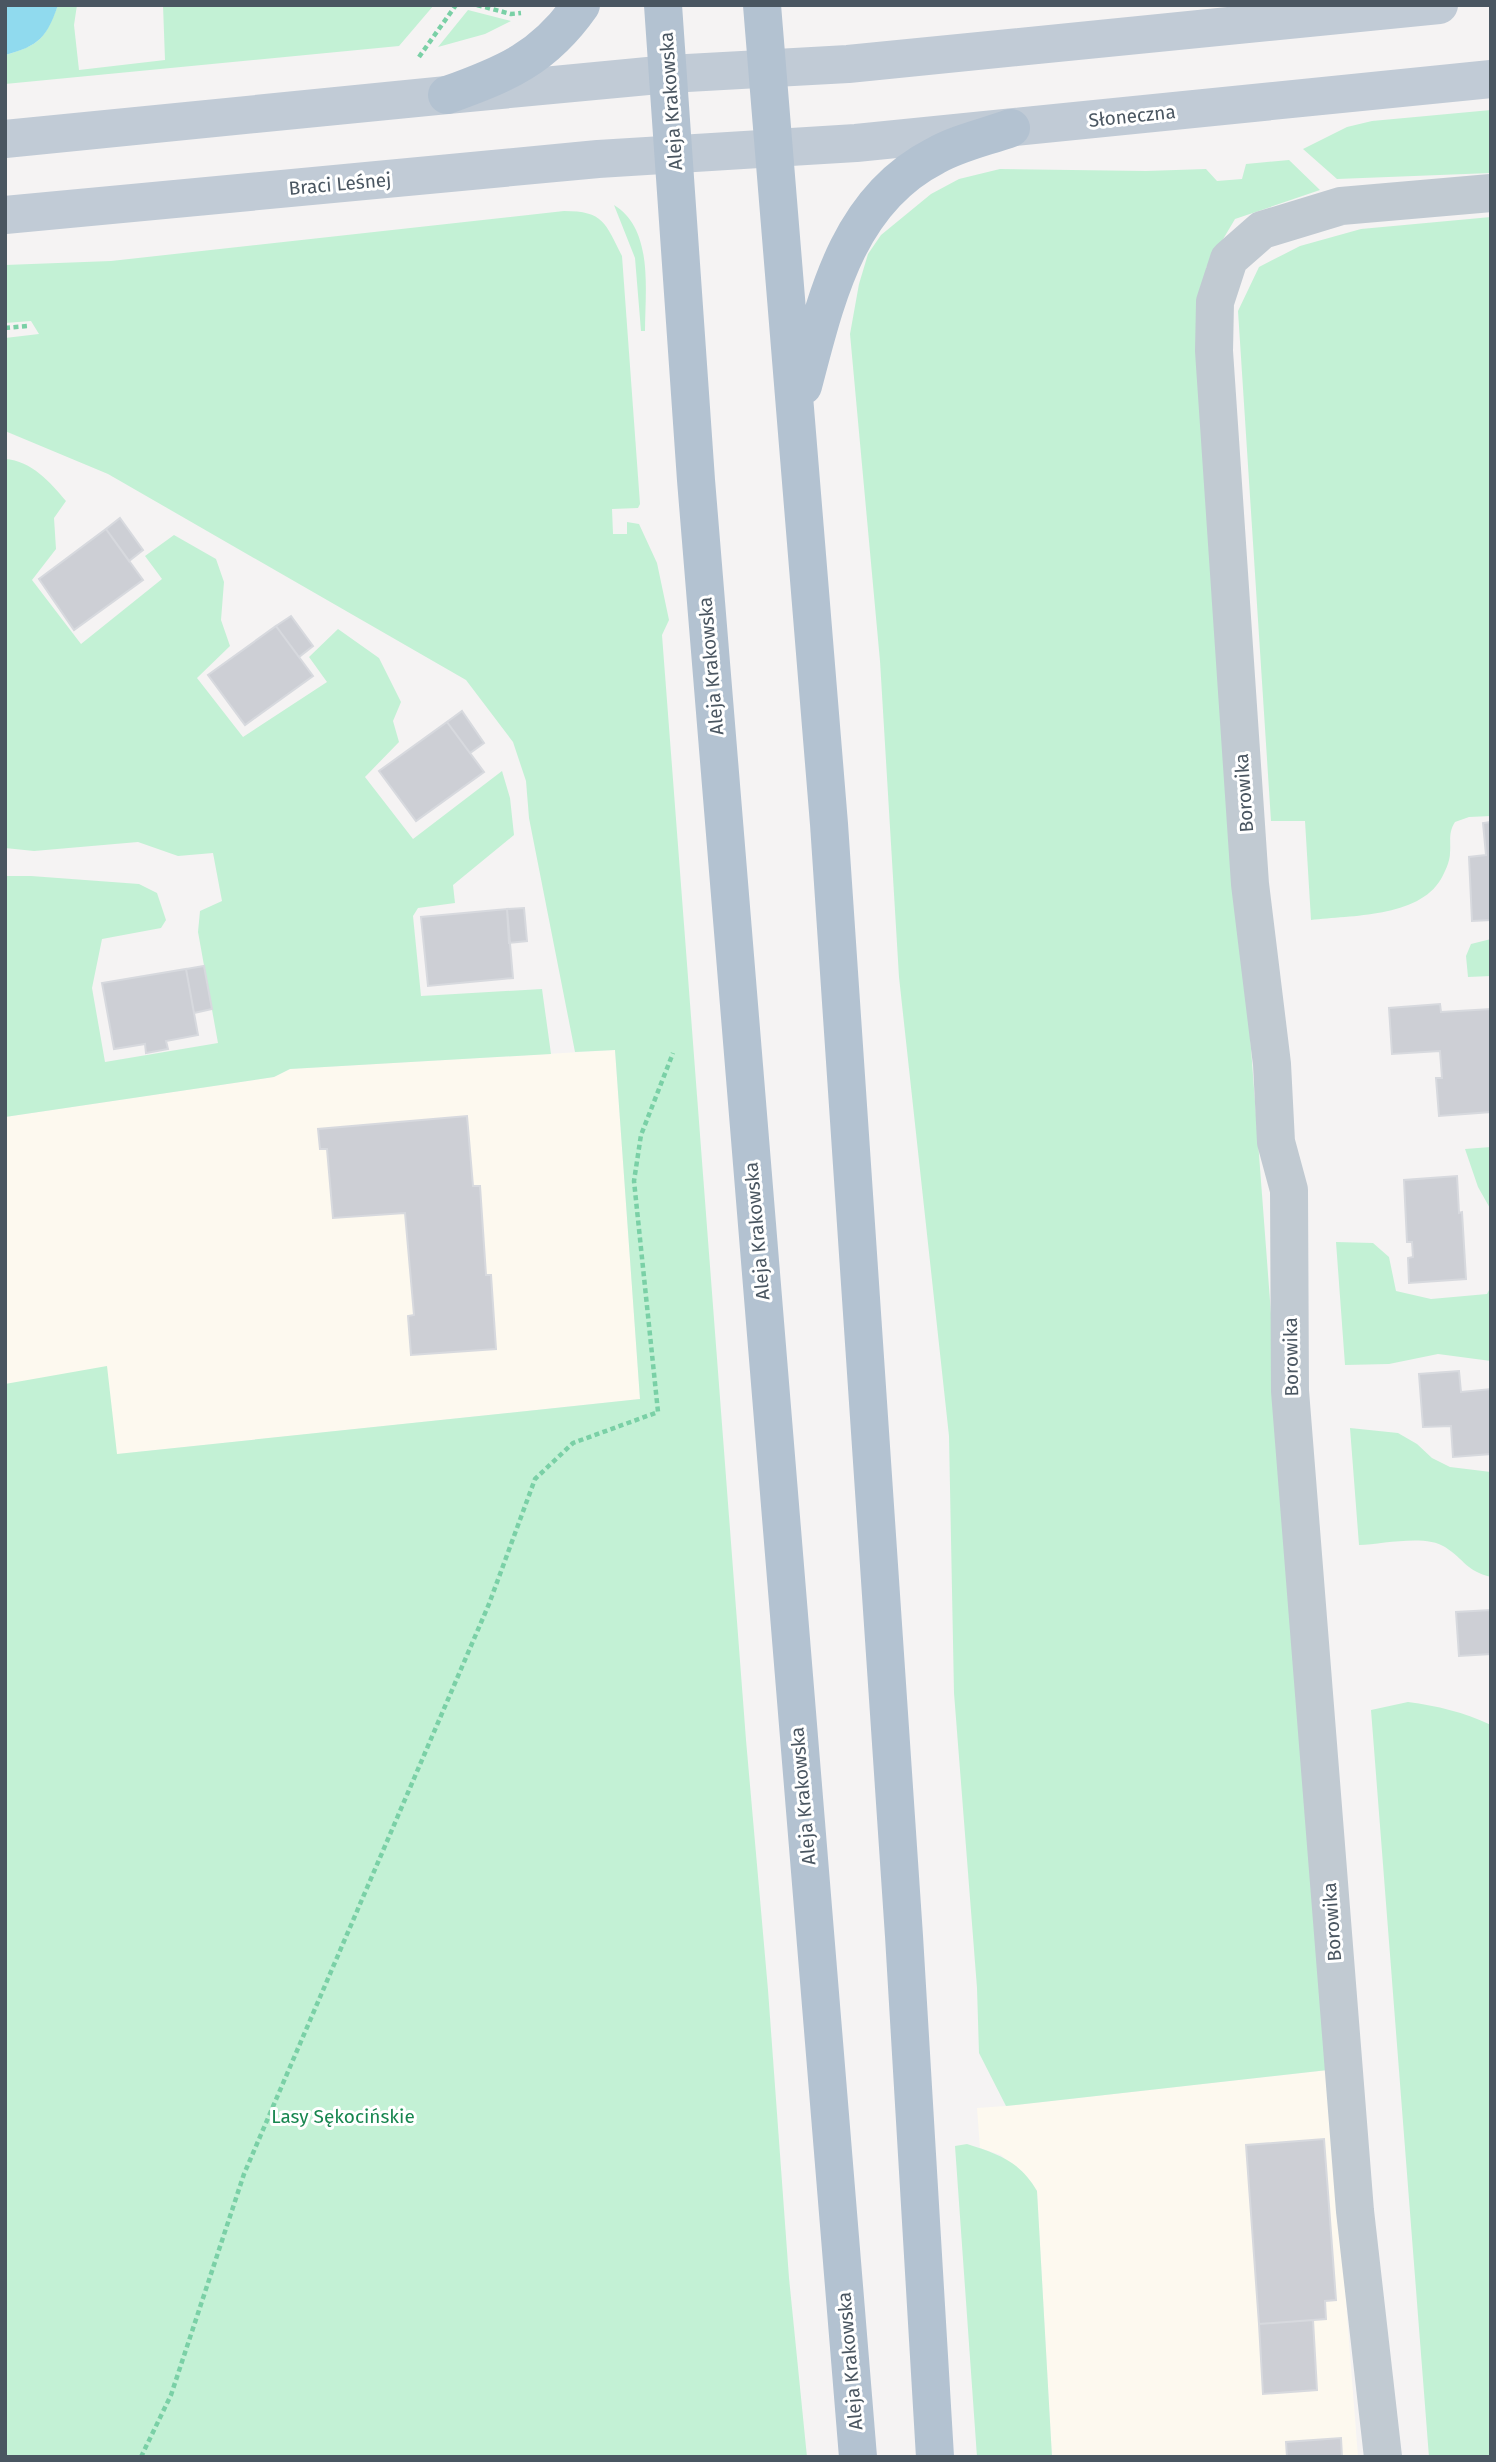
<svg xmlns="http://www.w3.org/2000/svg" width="1496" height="2462" viewBox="0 0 1496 2462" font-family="'Fira Sans',sans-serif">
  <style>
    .commercial { fill: #fdf9ef }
    .green { fill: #c3f1d5 }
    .water { fill: #90daee }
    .building { fill: #cdcfd5; stroke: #d7d9de; stroke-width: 2 }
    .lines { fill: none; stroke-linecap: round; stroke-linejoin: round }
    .path { stroke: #7ad0a6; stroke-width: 4.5; stroke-dasharray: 5 3.5; stroke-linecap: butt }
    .street { stroke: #c1cad2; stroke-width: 38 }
    .secondary { stroke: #c1cbd6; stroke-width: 38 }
    .primary { stroke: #b3c2d1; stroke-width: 38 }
    .labels { text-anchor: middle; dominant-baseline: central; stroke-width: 6; stroke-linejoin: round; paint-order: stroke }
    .street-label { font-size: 19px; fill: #4a5661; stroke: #fff }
    .park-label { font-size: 19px; fill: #17864f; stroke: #fff }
  </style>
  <rect width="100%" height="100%" fill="#f5f3f3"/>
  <path class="commercial" d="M615,1050L640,1399L5,1466V1117L274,1077L290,1069Z
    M1328,2070L1358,2457H1052L1037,2191L1001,2155L980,2148L977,2108L1006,2106Z"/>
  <path class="green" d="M58,5H77L74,25L79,70L165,60L163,5H434L399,46L5,84V55C41,45 45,38 58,5Z
    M468,10L511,21L485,34L438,47Z
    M1491,110V173L1337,179L1303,149L1347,127L1372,121Z
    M1289,160L1320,190L1235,219L1206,268L1234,823L1328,2070L1006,2106L979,2053L977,1988L954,1693L949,1436L899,977L880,661L850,334L859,284L868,254L881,235L931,194L959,179L1000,169L1146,171L1206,169L1217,181L1242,179L1246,164Z
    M614,205C654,229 645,291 645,331H641L635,258Z
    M564,211C604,211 605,223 622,256L640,504L638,508L612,509L613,534H627V522L639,524L657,563L669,620L662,635L746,1740L768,1990L789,2278L807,2457H5V1384L107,1366L117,1454L640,1399L615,1050L575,1052L529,818L526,781L513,742L466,680L108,474L5,431V338L39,334L31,321L5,323V265L111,261Z
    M1491,217V816L1469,817L1455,822C1448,833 1451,841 1450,853C1450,861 1445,872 1441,879C1418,918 1351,915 1311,920L1305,821H1271L1238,311L1259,267L1300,246L1361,229Z
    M5,459C32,461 50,482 66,501L54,518L56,549L32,580L81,644L162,579L145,556L174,535L216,559L224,582L221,620L230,646L197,678L243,737L327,682L309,657L338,629L379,658L401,702L393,721L399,742L365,777L413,839L502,771L510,798L514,835L453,885L455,903L418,908L413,916L421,996L542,989L551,1054L290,1069L274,1077L5,1117V876H31L139,884L157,893L166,920L161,928L102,939L92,988L105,1062L218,1043L198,932L200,911L222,901L213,853L178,856L138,842L34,851L5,848Z
    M1491,939V976L1468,977L1466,956L1471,944Z
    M1491,1147V1210L1478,1187L1465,1149Z
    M1336,1242L1373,1243L1389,1257L1396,1291L1431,1299L1487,1294L1491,1286V1361L1438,1354L1389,1364L1345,1365Z
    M1350,1428L1398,1433L1417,1444L1432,1458L1450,1467L1491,1472V1577C1466,1571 1465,1560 1445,1547C1426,1534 1382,1544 1359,1545Z
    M1408,1702C1437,1706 1464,1712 1491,1725V2457H1429L1371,1710Z
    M967,2144C998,2154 1020,2161 1037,2191L1052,2457H977L955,2146Z"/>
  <path class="water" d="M5,5H58C47,37 39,46 5,55Z"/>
  <path class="building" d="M120,518L143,550L129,561L106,529Z
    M106,529L143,580L74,630L39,579Z
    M291,616L313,646L299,657L276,626Z
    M276,626L313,676L245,725L208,675Z
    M462,711L484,743L470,753L447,722Z
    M447,722L484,772L416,821L379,771Z
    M1491,822V920L1472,921L1469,857L1486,855L1483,823Z
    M524,908L527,941L509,943L507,909Z
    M507,909L513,978L428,986L421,917Z
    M204,966L212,1009L194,1013L186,969Z
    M186,969L198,1035L166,1041L168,1049L146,1053L145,1044L114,1049L102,983Z
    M1440,1004L1441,1012L1491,1009V1112L1439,1116L1436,1078H1442L1440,1051L1392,1054L1389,1008Z
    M467,1116L473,1186H480L486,1275H491L496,1349L411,1355L408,1316L414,1315L405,1213L333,1218L327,1149H320L318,1129Z
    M1457,1176L1459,1213L1462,1212L1466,1279L1409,1283L1408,1258L1413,1257L1412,1242H1407L1404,1180Z
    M1459,1371L1461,1392L1491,1389V1454L1453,1457L1451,1426L1423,1427L1419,1374Z
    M1491,1610V1654L1459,1656L1456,1612Z
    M1324,2139L1336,2300L1325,2301L1326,2319L1259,2324L1246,2145Z
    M1313,2320L1317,2390L1263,2394L1259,2324Z
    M1341,2438L1342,2457H1287L1286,2442Z"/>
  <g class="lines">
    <path class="path" d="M477,5L511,14L521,13
      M419,57L456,5
      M5,328L28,326
      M141,2457L171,2395L244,2174L489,1604L535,1479L573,1443L658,1412L634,1181L641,1135L673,1053"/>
    <path class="street" d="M1383,2457L1355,2211L1290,1391L1289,1190L1276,1142L1272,1064L1250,884L1214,351L1215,302L1229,259L1262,230L1341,206L1491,193"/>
    <path class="secondary" d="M5,139L447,95L669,74L848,64L1439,5
      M5,215L598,159L856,143L1491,79"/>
    <path class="primary" d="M663,5L696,480L858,2457
      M762,5L829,824L904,1936L935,2457
      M447,95C506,74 544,58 581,5
      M803,386C826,299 847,201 935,156C958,143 986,137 1011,128"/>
  </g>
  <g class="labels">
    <g class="street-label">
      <text transform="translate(671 101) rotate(-94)">Aleja Krakowska</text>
      <text transform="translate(1132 116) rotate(-6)">Słoneczna</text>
      <text transform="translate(340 184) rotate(-5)">Braci Leśnej</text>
      <text transform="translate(711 666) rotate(-95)">Aleja Krakowska</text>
      <text transform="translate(1244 793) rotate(-94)">Borowika</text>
      <text transform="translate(757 1231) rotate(-95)">Aleja Krakowska</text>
      <text transform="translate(1291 1357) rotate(-91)">Borowika</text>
      <text transform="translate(803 1796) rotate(-95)">Aleja Krakowska</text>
      <text transform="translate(1332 1922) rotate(-94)">Borowika</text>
      <text transform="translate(850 2361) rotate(-95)">Aleja Krakowska</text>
    </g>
    <g class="park-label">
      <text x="343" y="2116">Lasy Sękocińskie</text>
    </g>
  </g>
  <rect width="1496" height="2462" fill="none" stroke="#4a5661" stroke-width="14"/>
</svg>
